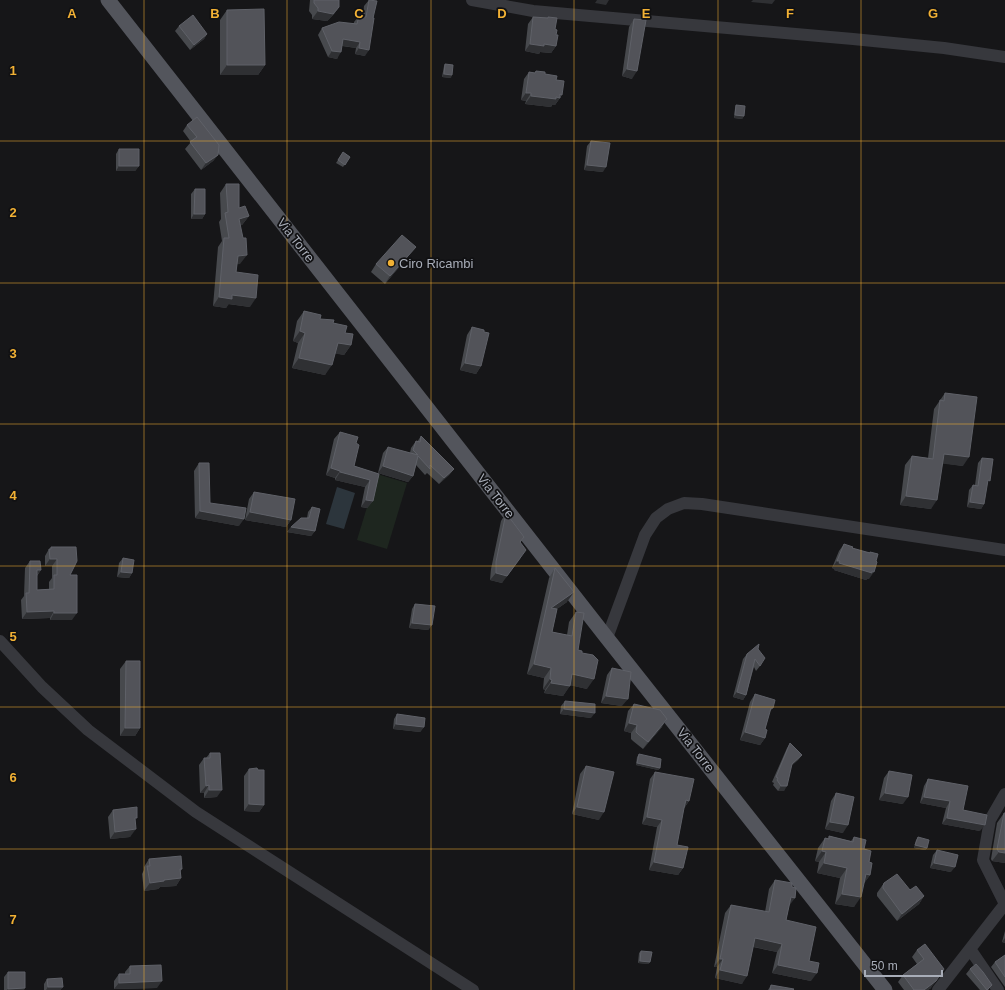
<svg xmlns="http://www.w3.org/2000/svg" width="1005" height="990" viewBox="0 0 1005 990" font-family="Arial,sans-serif">
  <style>
    .green { fill: #1e261f }
    .water { fill: #2c353c }
    .lines { fill: none; stroke-linecap: round; stroke-linejoin: round }
    .minor { stroke: #37383d; stroke-width: 12 }
    .major { stroke: #53555c; stroke-width: 15 }
    .wall { fill: #47494d }
    .shaded-wall { fill: #2f3033 }
    .building { fill: #525359; stroke: #5f6168 }
    .grid { fill: none; stroke: #f2b134; stroke-width: 1; stroke-opacity: 0.55 }
    .poi-dot { fill: #f2b134; stroke: #111113; stroke-width: 1.5 }
    .labels { text-anchor: middle; dominant-baseline: central; stroke-width: 3.5; stroke-linejoin: round; paint-order: stroke }
    .street-label { font-size: 13px; fill: #a8adb8; stroke: #111113 }
    .poi-label { font-size: 13px; fill: #a8adb8; stroke: #111113; text-anchor: start }
    .grid-label { font-size: 13px; text-anchor: middle; font-weight: bold; fill: #f2b134; stroke: #111113; stroke-width: 3.5; stroke-linejoin: round; paint-order: stroke }
  </style>
  <rect width="100%" height="100%" fill="#161618"/>
  <path class="green" d="M377,474L407,483L387,549L357,540Z"/>
  <path class="water" d="M337,487L355,493L344,529L326,524Z"/>
  <g class="lines">
    <path class="minor" d="M472,0L533,11L853,39L944,48L1005,57
      M607,638L645,535L656,518L668,509L684,503L702,504L1005,550
      M0,641L42,687L88,730L196,812L473,990
      M1005,904L983,860L990,820L1005,794
      M970,949L998,990
      M938,990L1005,904"/>
    <path class="major" d="M108,0L607,638L885,990"/>
  </g>
  <path class="wall" d="M310,0H339V7L334,14L327,21L312,19V15L309,11Z
    M369,0L365,56L355,54L356,48L342,46L337,59L328,57L318,35L322,28L354,23V22L359,16H363L364,6Z
    M227,10L265,65L258,75H220V20Z
    M533,17L548,18V17L555,29L556,46L551,53L540,52L539,54L525,51L528,24Z
    M634,19L632,79L622,76L629,27Z
    M179,26L207,34L204,39L190,50L175,31Z
    M445,64L451,78L442,77L444,66Z
    M536,71L545,74L556,80L562,95L555,105H552L551,107L525,104L526,101L521,100L524,79L529,72L535,73Z
    M736,105L744,116L742,119L734,118L735,108Z
    M187,125L218,155L213,161L201,170L185,149L191,142L183,131Z
    M591,141L603,172L584,170L587,146Z
    M119,149L139,166L135,171H116V154Z
    M343,152L350,157L343,167L336,163Z
    M226,184L239,208L249,216L242,225H240V264H237L236,272L250,307L228,304L226,308L213,306L218,247L222,241L219,222L221,219L220,193Z
    M195,189L205,214L202,219H191V194Z
    M410,254L385,284L371,272L376,264Z
    M304,311L320,319L333,323L345,333L351,345L344,355L335,353L325,375L292,368L298,343L293,341L297,321Z
    M472,327L481,366L476,374L460,370L467,335Z
    M945,393L963,466L942,463L931,509L900,505L905,465L912,456L928,458L934,409Z
    M340,432L356,443L354,466L379,474L373,501L367,508L361,507L365,487L335,480V478L326,475L334,439Z
    M421,436L454,469L449,475L439,484L427,473L425,475L416,465L413,476L408,482L378,473L383,453L388,447L410,453L411,448L416,441L417,442Z
    M982,458L984,504L981,509L967,507L969,490L973,485H975L978,463Z
    M199,463L210,503L239,526L195,518L194,471Z
    M254,492L291,520L286,527L245,520L249,499Z
    M312,507L315,531L311,536L287,532L291,527L307,518L308,512Z
    M506,513L524,537L520,543L502,583L490,580L491,569L501,521Z
    M844,544L852,548L869,553L870,552L869,579H867L866,580L834,570L835,569L832,568L839,551Z
    M51,547L70,575L72,620H50V618L22,619L21,600L24,596L25,568L30,561L41,570L37,576V590L49,589V582L52,578V566H45V556L49,549H50Z
    M123,558L132,573L129,578L117,577L119,563Z
    M555,568L567,602L557,609L552,632L567,635L569,622L576,612L578,650L582,653L587,689L570,685L563,696L544,693L545,690L543,689L544,678L527,674L549,578Z
    M415,604L432,625L428,630L409,628L412,609Z
    M758,649L760,666L756,671L754,667L746,695L743,700L733,697L743,659L747,654Z
    M126,661L140,728L135,736H120V669Z
    M612,668L622,706L601,703L607,675Z
    M755,694L773,708L769,712L765,729V738L760,745L740,740L750,702Z
    M565,701L591,718L560,714L561,706Z
    M634,704L662,727L643,749L633,741L631,739V733L624,731L628,711Z
    M397,714L424,727L420,732L393,729L394,719Z
    M790,743L802,755L798,760L791,766L784,791H778L773,785L774,783L772,782L787,748Z
    M210,753L217,797L204,798V793H200L199,765L204,758H206Z
    M639,754L660,768L658,770L636,765L637,757Z
    M586,766L599,820L572,814L580,774Z
    M249,769L264,805L259,812L244,811V776Z
    M889,771L903,804L879,800L884,778Z
    M655,772L689,801L683,810L677,845L683,868L678,875L649,870L657,827L642,824L650,779Z
    M928,779L980,831L942,824L946,808L920,803L924,786Z
    M836,793L843,833L825,829L831,801Z
    M113,810L135,821L130,837L110,839L108,817Z
    M1004,813L1005,863L992,861L991,859L997,823Z
    M829,836L851,841L854,837L864,849L869,862L870,875L864,883L854,907L835,904L840,878L817,873L819,862L815,861L818,848L825,838L828,839Z
    M918,837L927,848L925,850L914,848L916,840Z
    M937,850L951,872L930,868L933,855Z
    M149,859L182,869L180,872L181,878L176,886L160,887L158,889L144,891L142,874L144,870V867Z
    M775,880L789,906L786,920L809,961L811,981L772,973L777,952L753,947L742,984L715,978L717,967H714L725,913L731,905L765,912L769,889Z
    M884,883L910,890L924,896L919,904L897,921L877,896V893Z
    M1005,931V943L1002,942Z
    M925,944L931,988L928,990H904L898,982L903,975L917,964L912,957L917,950Z
    M641,951L650,962L648,964L638,963L639,953Z
    M1005,955V987L991,967L995,962Z
    M130,966L157,988L114,989V981L119,974H125V972Z
    M970,969L989,990H980L966,974Z
    M8,972L24,990H4V977Z
    M47,979L63,987L60,990H44V984Z
    M771,985L793,990H768Z"/>
  <path class="shaded-wall" d="M597,0H609L606,5L595,3Z
    M753,0H775L772,4L751,2Z
    M339,7L334,14L327,21L312,19L318,11Z
    M207,34L204,39L190,50L194,45Z
    M343,39L360,42L356,48L338,45Z
    M530,44H544L556,46L551,53L540,52L539,54L525,51Z
    M359,48L369,50L365,56L355,54Z
    M332,51L341,52L337,59L328,57Z
    M227,65H265L258,75H220Z
    M627,69L637,71L632,79L622,76Z
    M444,74L452,75L451,78L442,77Z
    M526,93H531L526,101L521,100Z
    M560,94L562,95L555,105H552L551,107L525,104L531,96L556,97Z
    M735,115L744,116L742,119L734,118Z
    M218,155L213,161L201,170L206,163Z
    M587,165L606,167L603,172L584,170Z
    M119,166H139L135,171H116Z
    M194,214H205L202,219H191Z
    M249,216L242,225L233,228L239,219Z
    M416,247L410,254L385,284L390,276Z
    M247,255L240,264L232,265L238,256Z
    M232,295L256,298L250,307L229,304L226,308L213,306L219,297Z
    M300,331L305,333L298,343L293,341Z
    M338,343L351,345L344,355L331,353Z
    M299,358L332,365L325,375L292,368Z
    M465,363L481,366L476,374L460,370Z
    M944,454L969,457L963,466L937,463Z
    M383,466L413,476L408,482L378,473Z
    M331,468L340,471L335,478L326,475Z
    M454,469L449,475L439,484L444,478Z
    M340,472L370,480L365,487L335,480Z
    M906,496L937,500L931,509L900,505Z
    M366,500L373,501L367,508L361,507Z
    M970,502L984,504L981,509L967,507Z
    M200,511L244,519L239,526L195,518Z
    M250,512L291,520L286,527L245,520Z
    M291,527L315,531L311,536L287,532Z
    M521,558L502,583L490,580L496,573Z
    M50,559H57L52,566H45Z
    M837,561H840L835,569L832,568Z
    M839,563L872,571L874,572L869,579H867L866,580L834,570Z
    M37,570H41L36,576Z
    M121,572L132,573L129,578L117,577Z
    M574,592L567,602L544,618L551,608Z
    M54,611L50,618L22,619L27,612Z
    M54,613H77L72,620H50Z
    M412,623L432,625L428,630L409,628Z
    M534,664L551,668L544,678L527,674Z
    M572,674L594,679L587,689L565,684Z
    M550,679L552,680L545,690L543,689Z
    M551,683L570,686L563,696L544,693Z
    M737,692L746,695L743,700L733,697Z
    M606,696L628,699L622,706L601,703Z
    M564,709L595,713L591,718L560,714Z
    M667,719L662,727L643,749L648,742Z
    M629,723L637,725L631,733L624,731Z
    M396,724L424,727L420,732L393,729Z
    M125,728H140L135,736H120Z
    M745,732L765,738L760,745L740,740Z
    M802,755L798,760L788,769L792,764Z
    M637,763L660,768L658,770L636,765Z
    M209,785L204,793H200L206,786Z
    M781,786H787L784,791H778Z
    M209,790H222L217,797L204,798Z
    M885,793L908,797L903,804L879,800Z
    M924,797L950,801L946,808L920,803Z
    M686,800L689,801L679,815Z
    M249,804L264,805L259,812L244,811Z
    M577,807L604,812L599,820L572,814Z
    M647,817L662,820L657,827L642,824Z
    M947,818L985,825L980,831L942,824Z
    M830,822L848,825L843,833L825,829Z
    M136,829L130,837L110,839L115,832Z
    M915,845L927,848L925,850L914,848Z
    M822,851L826,852L819,862L815,861Z
    M999,852L1005,853V863L992,861Z
    M654,862L683,868L678,875L649,870Z
    M824,863L847,868L840,878L817,873Z
    M934,863L955,867L951,872L930,868Z
    M866,874L870,875L863,885Z
    M181,878L176,886L160,887L158,889L144,891L150,883L164,880Z
    M842,894L861,897L854,907L835,904Z
    M924,896L919,904L897,921L902,914Z
    M791,897L795,898L789,906Z
    M755,938L782,944L777,952L750,946Z
    M1005,938V943L1002,942Z
    M720,959H723L717,967H714Z
    M640,961L650,962L648,964L638,963Z
    M778,965L817,973L811,981L772,973Z
    M720,970L747,976L742,984L715,978Z
    M162,981L157,988L114,989L119,983Z
    M936,981L931,988L928,990H924Z
    M48,987H63L60,990H46Z
    M25,988L24,990H7L8,989Z"/>
  <path class="building" d="M314,0H339V7L333,14L318,11V8L314,3Z
    M369,0L377,1L373,18H374L369,50L359,48L360,42L343,39L341,52L332,51L322,28L339,22L357,24L359,16L366,17Z
    M264,9L265,65H227V10Z
    M193,15L207,34L194,45L179,26Z
    M533,17L548,18V17L557,18L555,29L557,30L556,35H558L556,46L544,44V46L530,44Z
    M634,19L646,20L637,71L627,69Z
    M445,64L453,65L452,75L444,74Z
    M536,71L545,72V74L557,76L556,80L564,81L562,95L560,94V98L556,97V99L531,96V93H526L529,72L535,73Z
    M736,105L745,106L744,116L735,115Z
    M197,117L219,145L218,155L206,163L190,142L197,137L187,125Z
    M591,141L610,143L606,167L587,165Z
    M119,149H139V166H119Z
    M343,152L350,157L345,165L338,160Z
    M226,184H239V208L245,206L249,216L239,219L243,238H246L247,255L238,256L236,272L258,275L256,298L232,295V299L219,297L224,238H229L225,213L228,212Z
    M195,189H205V214H194Z
    M402,235L416,247L390,276L376,264Z
    M304,311L321,315L320,319L334,320L333,323L347,326L345,333L353,334L351,345L338,343L332,365L299,358L305,333L300,331Z
    M472,327L484,330V332L489,333L481,366L465,363Z
    M945,393L977,397L969,457L944,454L937,500L906,496L912,456L933,459L940,400L944,401Z
    M340,432L358,437L356,443L359,445L354,466L379,474L373,501L366,500L370,480L340,472V471L331,468Z
    M421,436L454,469L444,478L430,465V469L418,456L413,476L383,466L388,447L418,455L413,450L416,441L420,442Z
    M982,458L993,459L990,481L988,480L984,504L970,502L973,485L978,486Z
    M199,463H209L210,503L246,508L244,519L200,511Z
    M254,492L295,499L291,520L250,512Z
    M312,507L320,509L315,531L291,527L301,518H309Z
    M506,513L524,537L520,542L526,550L507,576L496,573V562Z
    M844,544L853,547L852,548L870,553V552L878,554L876,561L877,562L874,572L872,571V573L839,563L840,561H837Z
    M51,547H76L77,561L70,575H77V613H54V611L27,612L26,593H29L30,561H40L41,570H37V590L54,589V575H57V559H50L49,549H51Z
    M123,558L134,560L132,573L121,572Z
    M555,568L574,592L551,608L557,609L552,632L572,636L576,612L584,613L578,650L582,651V653L593,655L598,660L594,679L572,674L570,686L551,683L552,680L550,679L551,668L534,664Z
    M415,604L435,606L432,625L412,623Z
    M759,644L758,649L765,658L760,666L755,659L746,695L737,692L747,654Z
    M126,661H140V728H125Z
    M612,668L631,672L628,699L606,696Z
    M755,694L775,700L773,708H771L765,729L767,730L765,738L745,732Z
    M565,701L595,704V713L564,709Z
    M634,704L660,710L667,719L648,742L638,734L636,732L637,725L629,723Z
    M397,714L425,718L424,727L396,724Z
    M790,743L802,755L792,764L787,786H781L777,780L778,778L776,777Z
    M210,753H220L222,790H209V785L206,786L204,758H210Z
    M639,754L661,759L660,768L637,763Z
    M586,766L614,772L604,812L577,807Z
    M257,768L258,770H264V805L249,804V769Z
    M889,771L912,775L908,797L885,793Z
    M655,772L694,779L689,801L686,800L684,808L677,845L688,847L683,868L654,862L662,820L647,817Z
    M928,779L968,786L963,810L987,815L985,825L947,818L950,801L924,797Z
    M836,793L854,797L848,825L830,822Z
    M137,807V818H135L136,829L115,832L113,810Z
    M1004,813H1005V853L999,852L997,849Z
    M829,836L853,842L854,837L866,840L864,849L871,851L869,862L872,863L870,875L866,874L861,897L842,894L847,868L824,863L826,852L822,851L825,838L829,839Z
    M918,837L929,840L927,848L915,845Z
    M937,850L958,855L955,867L934,863Z
    M181,856L182,869H180L181,878L164,880V881L150,883L147,866H150L149,859Z
    M897,874L910,890L916,886L924,896L902,914L883,888V886L884,883Z
    M775,880L792,883V887L796,888L795,898L791,897L786,920L816,927L809,961L819,963L817,973L778,965L782,944L755,938L747,976L720,970L723,959H720L731,905L769,912Z
    M925,944L944,969L936,981L924,990H914L903,975L924,959L917,950Z
    M641,951L652,952L650,962L640,961Z
    M1005,955V977L995,962Z
    M976,964L983,972L992,985L987,990L970,969Z
    M161,965L162,981L119,983V974H130V966Z
    M8,972H25V988L8,989Z
    M62,978L63,987H48L47,979Z
    M771,985L794,989L793,990H770Z"/>
  <path class="grid" d="M144,0V990M287,0V990M431,0V990M574,0V990M718,0V990M861,0V990M0,141H1005M0,283H1005M0,424H1005M0,566H1005M0,707H1005M0,849H1005"/>
  <circle class="poi-dot" cx="391" cy="263" r="4"/>
  <g class="labels">
    <g class="street-label">
      <text transform="translate(296 240) rotate(52)">Via Torre</text>
      <text transform="translate(496 496) rotate(52)">Via Torre</text>
      <text transform="translate(696 750) rotate(52)">Via Torre</text>
    </g>
    <g class="poi-label">
      <text x="399" y="263">Ciro Ricambi</text>
    </g>
  </g>
  <g class="grid-label">
    <text x="72" y="18">A</text>
    <text x="215" y="18">B</text>
    <text x="359" y="18">C</text>
    <text x="502" y="18">D</text>
    <text x="646" y="18">E</text>
    <text x="790" y="18">F</text>
    <text x="933" y="18">G</text>
    <text x="13" y="75">1</text>
    <text x="13" y="217">2</text>
    <text x="13" y="358">3</text>
    <text x="13" y="500">4</text>
    <text x="13" y="641">5</text>
    <text x="13" y="782">6</text>
    <text x="13" y="924">7</text>
  </g>
  <path d="M865 970v6h77v-6" fill="none" stroke="#a8adb8" stroke-width="2"/>
  <text x="871" y="970" font-size="12" fill="#a8adb8" stroke="#111113" stroke-width="3" paint-order="stroke">50 m</text>
</svg>
